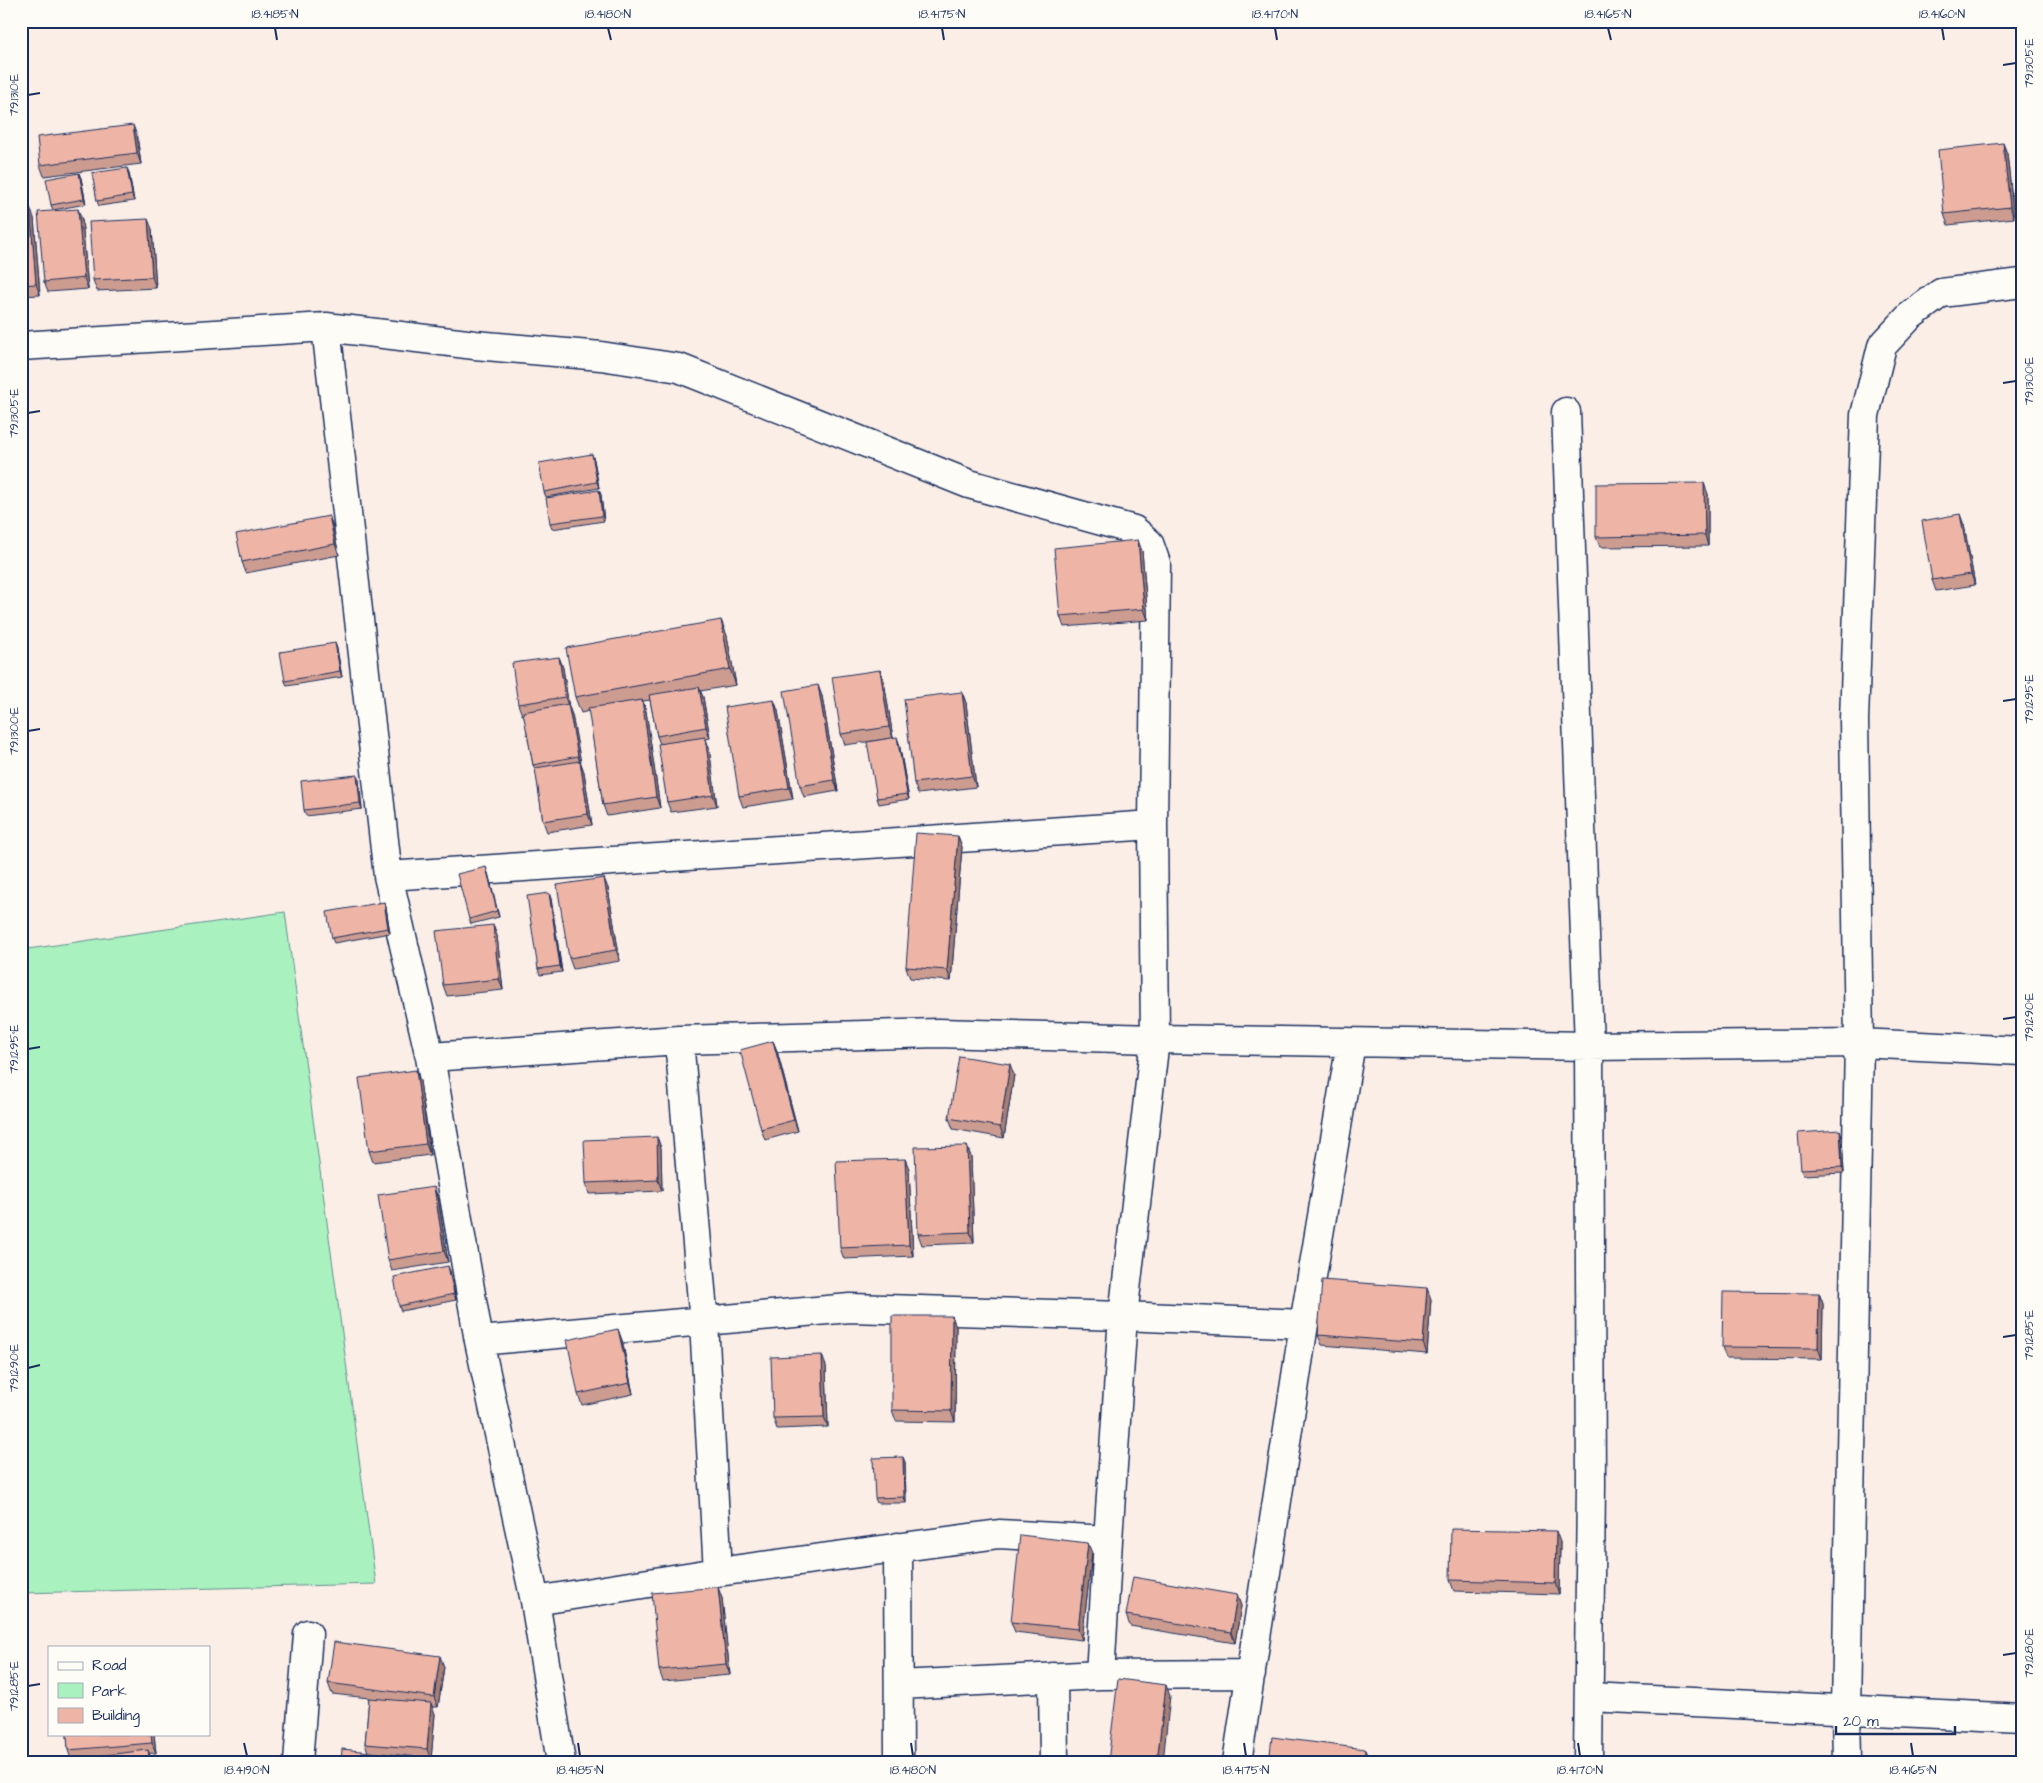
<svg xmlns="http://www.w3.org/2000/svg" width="2043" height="1783" viewBox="0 0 2043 1783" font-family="'Architects Daughter',sans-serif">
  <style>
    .green { fill: #a9f1bf; stroke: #62908e }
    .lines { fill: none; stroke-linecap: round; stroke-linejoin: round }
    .minor-casing { stroke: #1b2f5e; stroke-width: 31 }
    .minor { stroke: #fdfcf7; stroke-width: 28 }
    .wall { fill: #cd9c90; stroke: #1b2f5e }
    .shaded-wall { fill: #a77f75; stroke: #1b2f5e }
    .building { fill: #eeb5a7; stroke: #1b2f5e }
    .ticks { fill: none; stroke: #1b2f5e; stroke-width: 2 }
    .neatline { fill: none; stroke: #1b2f5e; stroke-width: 2 }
    .ticks-label { font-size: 12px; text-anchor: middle; fill: #1b2f5e }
  </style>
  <rect width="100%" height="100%" fill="#faeee7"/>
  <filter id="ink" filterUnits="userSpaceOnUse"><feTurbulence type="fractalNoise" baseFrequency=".02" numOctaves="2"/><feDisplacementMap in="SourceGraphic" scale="10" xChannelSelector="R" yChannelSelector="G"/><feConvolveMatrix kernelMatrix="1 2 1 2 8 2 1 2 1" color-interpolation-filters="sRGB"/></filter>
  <g filter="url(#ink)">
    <path class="green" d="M285,912L376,1584L21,1593V950Z"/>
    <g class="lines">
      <defs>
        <path id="minor" d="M326,327L388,876L430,1057L479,1341L535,1601L561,1762
          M21,346L326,327L475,345L601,356L679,368L969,484L1134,530L1149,543L1156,563L1153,825L1155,1039L938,1033L679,1040
          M1566,412L1589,1046L1591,1484L1588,1762
          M388,876L1153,825
          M430,1057L679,1040L704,1323L718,1572
          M479,1341L850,1308L1123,1316L1304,1324
          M1108,1540L1100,1675L1251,1674
          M898,1547L899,1762
          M535,1601L718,1572L999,1534L1108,1540L1123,1316L1155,1039L1589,1046L1859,1043L2022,1051
          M1053,1677L1054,1762
          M899,1685L1100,1675
          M1589,1697L2022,1718
          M298,1762L308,1634
          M1237,1762L1304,1324L1351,1043
          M1847,1762L1846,1708L1859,1043L1854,720L1865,415L1882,346L1910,316L1941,293L2022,283"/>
      </defs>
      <use href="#minor" class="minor-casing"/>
      <use href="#minor" class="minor"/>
    </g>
    <path class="wall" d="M137,136L141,164L44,176L40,165Z
      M2003,143L2007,154L2014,218L1948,225L1944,214Z
      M127,168L129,173L134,201L99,206L97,201Z
      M81,178L86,204L53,210L51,205Z
      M21,208L34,218L40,295L21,296Z
      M82,220L88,289L48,292L44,282Z
      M152,229L156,288L97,291L93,280Z
      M592,454L594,460L599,488L546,497L544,492Z
      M599,490L601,495L604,521L552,529L550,523Z
      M1708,494V546L1600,547L1596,537Z
      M329,516L333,527L339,555L246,573L242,562Z
      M1964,525L1975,585L1936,591L1932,580Z
      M1142,551L1148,620L1064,627L1060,616Z
      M721,620L727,636L736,685L700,691L703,697L710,738L706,739L709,748L717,806L671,812L667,802L660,744L657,736L650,700L643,701L646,711L660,808L607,816L603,805L589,711L581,713L575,697Z
      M335,643L337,649L342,677L287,686L285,681Z
      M559,657L563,668L569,708L572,715L580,761L584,772L592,825L547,832L543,821L536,771L533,765L524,714L522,715L518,704Z
      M880,670L884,681L893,738L845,745L841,734Z
      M962,692L966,703L976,787L918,794L914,783Z
      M822,696L838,791L804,797L800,786Z
      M774,700L778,711L793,799L743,807L739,796Z
      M899,743L909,799L879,804L877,798Z
      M357,775L359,780L362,809L306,816L304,810Z
      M958,836L962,847L951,981L910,978L906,967Z
      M488,873L499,917L471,924L469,919Z
      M608,888L620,961L573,969L569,958Z
      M549,893L551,899L562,972L540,975L538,969Z
      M384,902L386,907L390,933L334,943L332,938Z
      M493,925L497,936L503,990L447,996L443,985Z
      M773,1041L777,1051L798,1131L765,1140L761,1129Z
      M1014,1075L1004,1138L953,1129L949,1118Z
      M420,1081L430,1155L373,1162L369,1151Z
      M1842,1136L1844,1173L1803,1175L1801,1169Z
      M657,1137L661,1148L662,1191L589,1194L586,1183Z
      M967,1146L971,1157L974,1243L922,1245L918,1234Z
      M905,1159L909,1169L913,1256L844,1259L840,1248Z
      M434,1187L438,1198L448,1262L392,1271L388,1260Z
      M450,1271L456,1300L401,1311L399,1306Z
      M1819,1293L1823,1304L1822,1359L1726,1358L1722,1347Z
      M1431,1299L1427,1354L1322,1345L1318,1335Z
      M952,1316L956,1327L955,1422L896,1421L892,1410Z
      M622,1340L633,1394L582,1405L578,1394Z
      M826,1366L828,1427L777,1429L773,1418Z
      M905,1462L906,1503H877L875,1498Z
      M1560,1542L1559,1594L1454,1591L1450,1580Z
      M1092,1553L1082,1640L1015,1632L1011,1622Z
      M1237,1595L1241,1606L1235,1643L1130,1626L1126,1615Z
      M722,1598L730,1675L663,1681L659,1670Z
      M444,1667L438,1707H432L435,1714L431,1759H436L437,1762H341L368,1752L365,1744L369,1698L332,1694L328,1683Z
      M67,1734H154L156,1753L71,1759L68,1750Z"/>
    <path class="shaded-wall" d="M133,125L137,136L141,164L137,153Z
      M2003,143L2007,154L2014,218L2010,207Z
      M127,168L129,173L134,201L132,195Z
      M79,173L81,178L86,204L84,199Z
      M30,207L34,218L40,295L36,284Z
      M78,209L82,220L88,289L84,278Z
      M148,219L152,229L156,288L152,277Z
      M592,454L594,460L599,488L597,482Z
      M1704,483L1708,494V546L1705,535Z
      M599,490L601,495L604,521L602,516Z
      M1960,514L1964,525L1975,585L1971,574Z
      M329,516L333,527L339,555L335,544Z
      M1138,540L1142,551L1148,620L1144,609Z
      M721,620L727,636L736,685L730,669Z
      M335,643L337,649L342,677L340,671Z
      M559,657L563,668L569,708L565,697Z
      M880,670L884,681L893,738L889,727Z
      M818,685L822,696L838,791L834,780Z
      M699,687L703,697L710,738L706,727Z
      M962,692L966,703L976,787L972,776Z
      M642,700L646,711L660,808L656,797Z
      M774,700L778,711L793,799L789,788Z
      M568,704L572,715L581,762L580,761L584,772L592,825L588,814L581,766L578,756Z
      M705,737L709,748L717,806L713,795Z
      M897,737L899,743L909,799L907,794Z
      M357,775L359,780L362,809L360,803Z
      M958,836L962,847L951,981L947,970Z
      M486,867L488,873L499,917L497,911Z
      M604,878L608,888L620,961L616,950Z
      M549,893L551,899L562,972L560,966Z
      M384,902L386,907L390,933L388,928Z
      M493,925L497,936L503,990L499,979Z
      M773,1041L777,1051L798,1131L794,1120Z
      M1010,1064L1014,1075L1004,1138L1000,1127Z
      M416,1070L420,1081L430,1155L426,1144Z
      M1840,1130L1842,1136L1844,1173L1842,1167Z
      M657,1137L661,1148L662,1191L658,1180Z
      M967,1146L971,1157L974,1243L970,1232Z
      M905,1159L909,1169L913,1256L909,1245Z
      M434,1187L438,1198L448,1262L444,1251Z
      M448,1266L450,1271L456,1300L454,1294Z
      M1427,1288L1431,1299L1427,1354L1423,1343Z
      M1819,1293L1823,1304L1822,1359L1818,1348Z
      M952,1316L956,1327L955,1422L951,1411Z
      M618,1329L622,1340L633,1394L630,1383Z
      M822,1355L826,1366L828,1427L824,1417Z
      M903,1457L905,1462L906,1503L904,1497Z
      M1556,1531L1560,1542L1559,1594L1555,1583Z
      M1088,1543L1092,1553L1082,1640L1078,1629Z
      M718,1587L722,1598L730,1675L726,1664Z
      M1237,1595L1241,1606L1235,1643L1231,1632Z
      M440,1656L444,1667L438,1707L434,1697Z
      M1166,1685L1170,1696L1163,1762H1157Z
      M431,1703L435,1714L431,1760L427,1749Z
      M151,1734H154L156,1753L152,1743Z
      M1365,1749L1369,1760V1762H1364Z
      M148,1750L152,1761V1762H150Z"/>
    <path class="building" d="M133,125L137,153L40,165L37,137Z
      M2003,143L2010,207L1944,214L1938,150Z
      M127,168L132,195L97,201L92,173Z
      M79,173L84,199L51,205L46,179Z
      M30,207L36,284L21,285V208Z
      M78,209L84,278L44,282L38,212Z
      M148,219L152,277L93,280L89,222Z
      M592,454L597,482L544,492L539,463Z
      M1704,483L1705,535L1596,537V484Z
      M599,490L602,516L550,523L546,498Z
      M1960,514L1971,574L1932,580L1922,521Z
      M329,516L335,544L242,562L236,534Z
      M1138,540L1144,609L1060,616L1054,548Z
      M721,620L730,669L575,697L566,648Z
      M335,643L340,671L285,681L280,652Z
      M559,657L565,697L518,704L512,663Z
      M880,670L889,727L841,734L832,677Z
      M818,685L834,780L800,786L784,691Z
      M699,687L706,727L657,736L649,695Z
      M962,692L972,776L914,783L904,699Z
      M642,700L656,797L603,805L588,708Z
      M774,700L789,788L739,796L725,707Z
      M568,704L578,756L533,765L523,712Z
      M705,737L713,795L667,802L658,744Z
      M897,737L907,794L877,798L867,742Z
      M580,761L588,814L543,821L535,768Z
      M357,775L360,803L304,810L301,781Z
      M916,833L958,836L947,970L906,967Z
      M486,867L497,911L469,919L457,874Z
      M604,878L616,950L569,958L557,885Z
      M549,893L560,966L538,969L527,896Z
      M384,902L388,928L332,938L327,912Z
      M493,925L499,979L443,985L436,931Z
      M773,1041L794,1120L761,1129L740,1050Z
      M959,1056L1010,1064L1000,1127L949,1118Z
      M416,1070L426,1144L369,1151L359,1078Z
      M1840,1130L1842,1167L1801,1169L1798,1133Z
      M657,1137L658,1180L586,1183L584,1140Z
      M967,1146L970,1232L918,1234L915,1147Z
      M905,1159L909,1245L840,1248L836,1161Z
      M434,1187L444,1251L388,1260L378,1195Z
      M448,1266L454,1294L399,1306L394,1277Z
      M1322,1280L1427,1288L1423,1343L1318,1335Z
      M1723,1292L1819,1293L1818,1348L1722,1347Z
      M892,1316H952L951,1411L892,1410Z
      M618,1329L630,1383L578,1394L567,1340Z
      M822,1355L824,1417L773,1418L771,1357Z
      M903,1457L904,1497L875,1498L873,1458Z
      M1451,1529L1556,1531L1555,1583L1450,1580Z
      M1020,1535L1088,1543L1078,1629L1011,1622Z
      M1133,1577L1237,1595L1231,1632L1126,1615Z
      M718,1587L726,1664L659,1670L652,1593Z
      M334,1642L440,1656L434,1697L328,1683Z
      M1118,1679L1166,1685L1157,1762H1108Z
      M369,1698L431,1703L427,1749L365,1744Z
      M67,1734H151L152,1743L68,1750Z
      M1272,1737L1365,1749L1364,1762H1269Z
      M342,1749L436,1759V1762H341Z
      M148,1750L150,1762H63V1760Z"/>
  </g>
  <path class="ticks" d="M275,28L277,40M608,28L611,40M942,28L944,40M1275,28L1277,40M1608,28L1611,40M1942,28L1944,40M2003,65L2016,63M28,95L40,93M2003,383L2016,381M28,413L40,411M2003,701L2016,699M28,731L40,729M2003,1019L2016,1017M28,1049L40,1047M2003,1337L2016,1335M28,1368L40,1365M2003,1655L2016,1653M28,1686L40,1684M244,1743L247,1756M578,1743L580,1756M911,1743L913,1756M1244,1743L1246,1756M1578,1743L1580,1756M1911,1743L1913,1756"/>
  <rect width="2043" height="1783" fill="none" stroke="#fdfcf7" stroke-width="55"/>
  <rect x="48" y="1646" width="162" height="90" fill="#fdfcf7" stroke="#a3aaba"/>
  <rect x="58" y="1662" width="25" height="8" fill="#fdfcf7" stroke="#a3aaba"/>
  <text x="92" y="1670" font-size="15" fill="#1b2f5e">Road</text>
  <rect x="58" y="1683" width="25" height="15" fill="#a9f1bf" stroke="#a3aaba"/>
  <text x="92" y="1696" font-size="15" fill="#1b2f5e">Park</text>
  <rect x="58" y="1708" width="25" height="15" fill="#eeb5a7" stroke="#a3aaba"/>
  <text x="92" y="1720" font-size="15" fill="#1b2f5e">Building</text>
  <path d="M1836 1726v8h119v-8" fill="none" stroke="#1b2f5e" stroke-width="2.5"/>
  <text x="1843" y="1726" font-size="15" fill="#1b2f5e" stroke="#fdfcf7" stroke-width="4" paint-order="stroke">20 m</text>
  <rect x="28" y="28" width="1988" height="1728" class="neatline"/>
  <g class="ticks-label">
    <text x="275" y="18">18.4185°N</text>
    <text x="608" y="18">18.4180°N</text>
    <text x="942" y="18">18.4175°N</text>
    <text x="1275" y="18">18.4170°N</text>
    <text x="1608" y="18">18.4165°N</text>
    <text x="1942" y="18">18.4160°N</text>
    <text transform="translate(2029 63) rotate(-90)" y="4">79.1305°E</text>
    <text transform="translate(14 95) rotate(-90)" y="4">79.1310°E</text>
    <text transform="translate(2029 381) rotate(-90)" y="4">79.1300°E</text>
    <text transform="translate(14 413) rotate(-90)" y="4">79.1305°E</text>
    <text transform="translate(2029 699) rotate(-90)" y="4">79.1295°E</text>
    <text transform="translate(14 731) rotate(-90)" y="4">79.1300°E</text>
    <text transform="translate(2029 1017) rotate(-90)" y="4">79.1290°E</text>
    <text transform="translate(14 1049) rotate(-90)" y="4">79.1295°E</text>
    <text transform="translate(2029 1335) rotate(-90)" y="4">79.1285°E</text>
    <text transform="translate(14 1368) rotate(-90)" y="4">79.1290°E</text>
    <text transform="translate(2029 1653) rotate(-90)" y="4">79.1280°E</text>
    <text transform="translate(14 1686) rotate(-90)" y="4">79.1285°E</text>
    <text x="247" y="1774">18.4190°N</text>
    <text x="580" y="1774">18.4185°N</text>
    <text x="913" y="1774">18.4180°N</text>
    <text x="1246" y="1774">18.4175°N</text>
    <text x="1580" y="1774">18.4170°N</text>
    <text x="1913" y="1774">18.4165°N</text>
  </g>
</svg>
